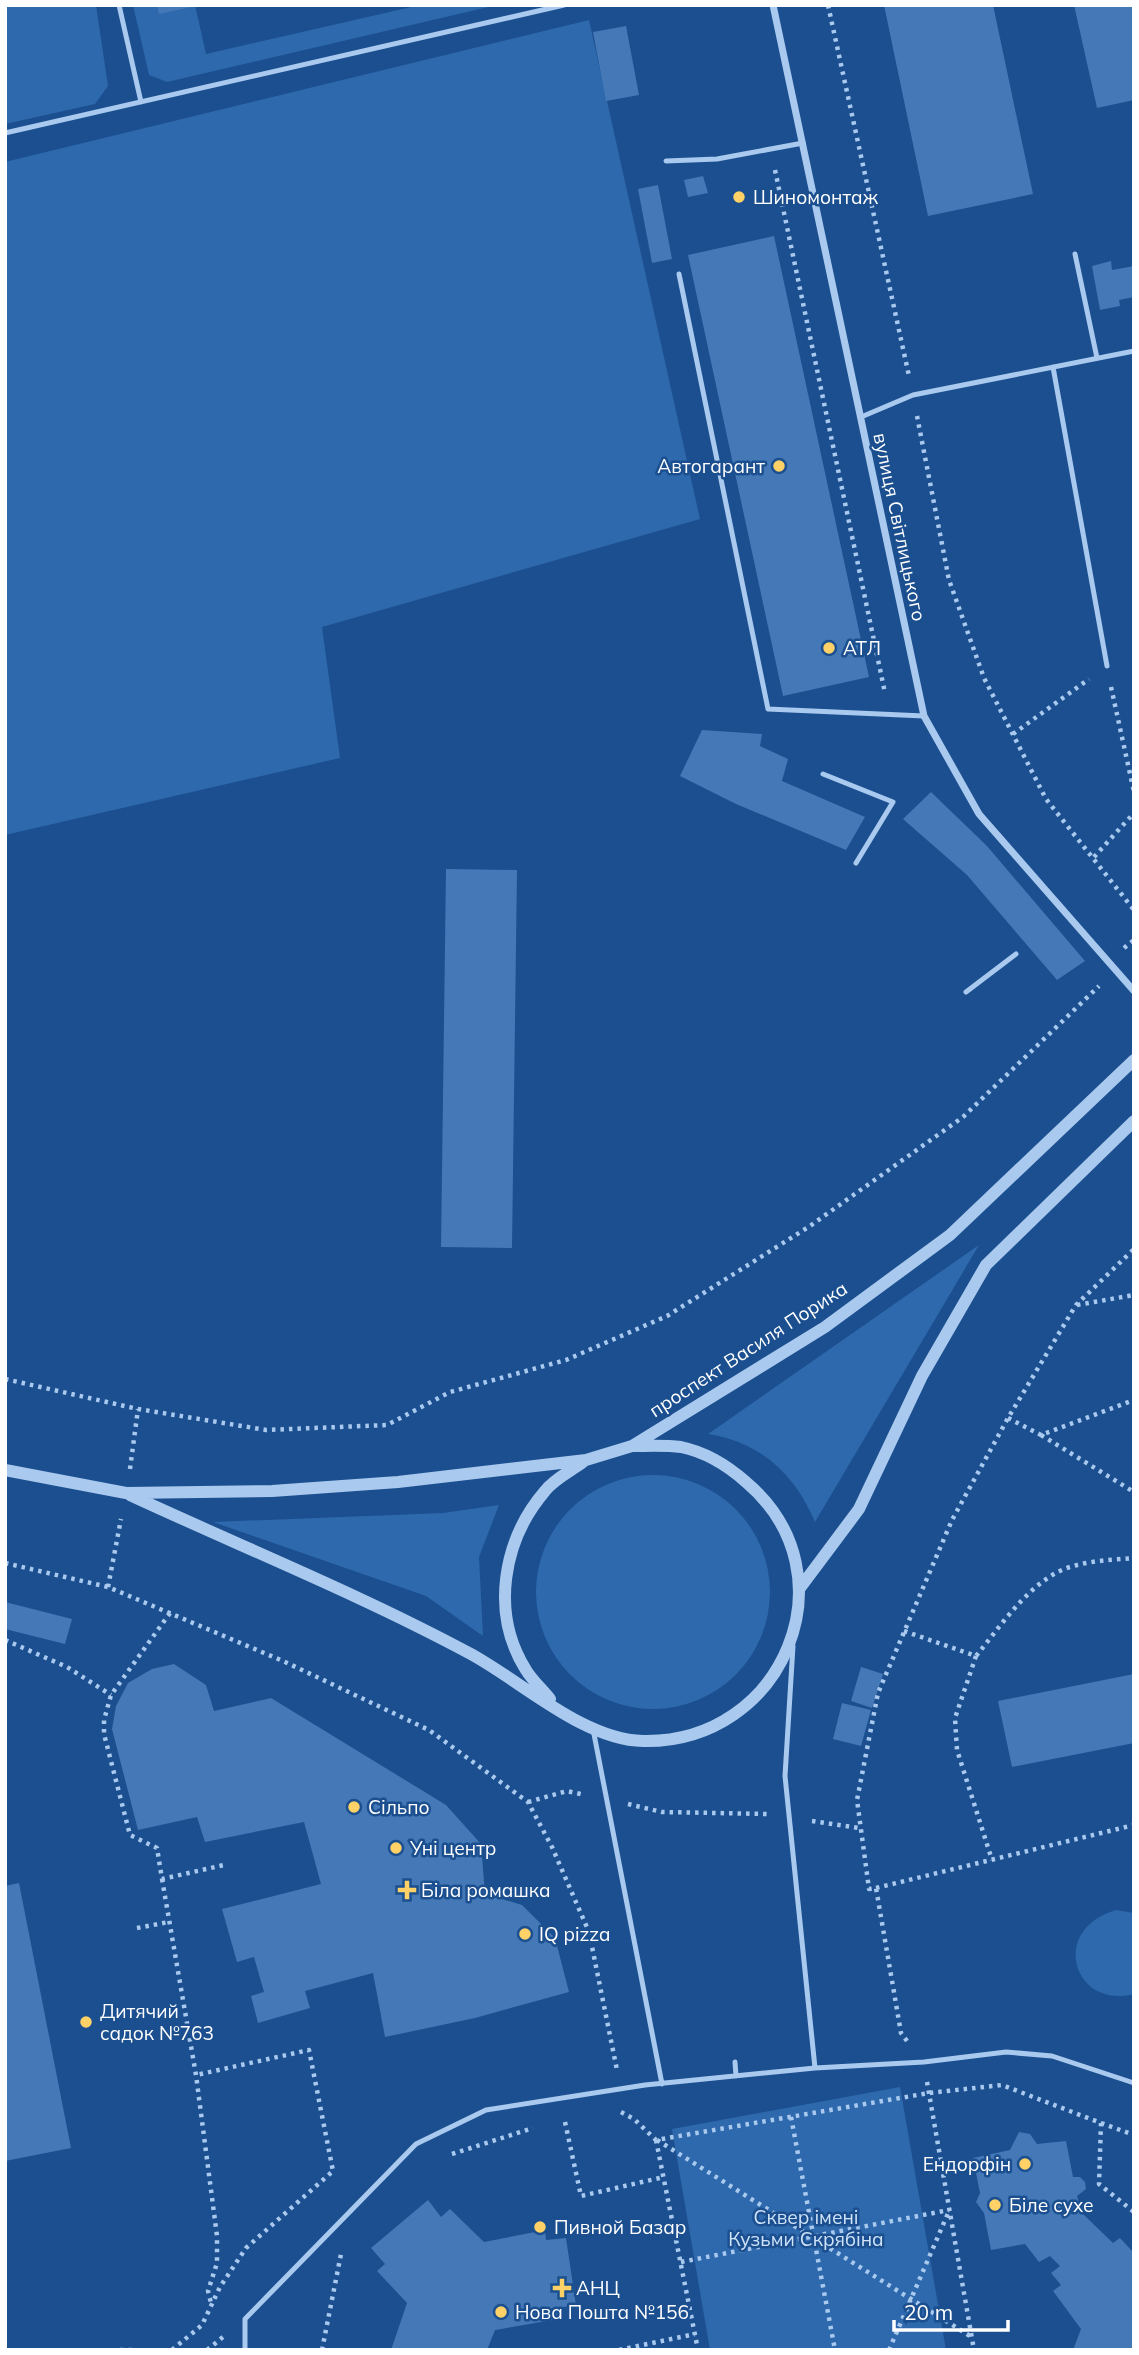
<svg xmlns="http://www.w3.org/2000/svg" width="1139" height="2355" viewBox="0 0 1139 2355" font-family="Mulish,sans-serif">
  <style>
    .green { fill: #2e69ad }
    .building { fill: #4478b7 }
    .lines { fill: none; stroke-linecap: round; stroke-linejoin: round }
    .path { stroke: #a9c9ee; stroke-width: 4.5; stroke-dasharray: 3.5 5; stroke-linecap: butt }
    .service { stroke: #a9c9ee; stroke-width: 5 }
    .minor { stroke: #a9c9ee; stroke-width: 7 }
    .tertiary { stroke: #a9c9ee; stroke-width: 12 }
    .poi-dot { fill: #ffd166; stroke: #1b4f8f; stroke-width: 2.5 }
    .labels { text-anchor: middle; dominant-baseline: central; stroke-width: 5; stroke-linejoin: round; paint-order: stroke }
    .poi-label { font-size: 19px; fill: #fff; stroke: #1b4f8f; text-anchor: start }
    .street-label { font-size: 19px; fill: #fff; stroke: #1b4f8f }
    .park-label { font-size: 19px; fill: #cfe3fa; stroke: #1b4f8f }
  </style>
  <rect width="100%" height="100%" fill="#1b4f8f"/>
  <path class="green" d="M5,5H96L108,86L95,104L5,124Z
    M133,5H195L206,54L420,5H497L167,82L149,75Z
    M589,20L700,519L322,627L340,758L5,835V162Z
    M979,1245L815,1522C795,1475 761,1442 708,1434Z
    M536 1592a117 117 0 1 1 234 0a117 117 0 1 1-234 0Z
    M499,1505L479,1557L483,1636L426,1596L213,1522L443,1513Z
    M1116,1910L1134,1913V1994C1074,2010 1048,1930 1116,1910Z
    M900,2087L946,2350H710L672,2129Z"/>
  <path class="building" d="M157,5H196V6L159,14Z
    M884,5H993L1033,194L928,216Z
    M1074,5H1134V100L1097,108Z
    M626,26L639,95L606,101L593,32Z
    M703,176L708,193L688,197L684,180Z
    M658,185L672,259L652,263L638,189Z
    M774,236L869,677L783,696L688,255Z
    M1111,261L1112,270L1134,266V297L1119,300L1120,306L1100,310L1092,266Z
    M702,730L762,734L760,746L788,759L782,781L865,817L846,850L736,804L680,776Z
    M931,792L987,846L1085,961L1057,980L967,875L903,819Z
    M446,869L517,870L512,1248L441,1247Z
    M5,1602L72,1619L65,1644L5,1629Z
    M174,1664L206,1685L214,1711L271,1698L446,1805L481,1844L485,1894L522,1905L555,1938L569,1992L475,2018L385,2037L373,1973L305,1991L310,2008L258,2023L251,1996L264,1992L254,1957L237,1962L222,1909L321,1884L304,1822L205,1842L197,1817L138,1830L112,1729L116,1706L128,1683L152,1669Z
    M861,1667L883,1674L872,1708L851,1701Z
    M1134,1674V1743L1012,1767L998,1701Z
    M842,1703L871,1710L861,1746L833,1739Z
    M19,1883L71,2148L5,2161V1886Z
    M1019,2132L1030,2134L1037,2144L1066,2141L1073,2177H1080L1085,2182L1086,2189L1077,2196L1083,2214L1113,2243L1120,2238L1134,2253V2350H1073L1081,2329L1053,2291L1061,2285L1051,2273L1060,2266L1050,2256L1039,2262L1025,2244L991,2250L984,2213L976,2202L980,2193L973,2158L1010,2150Z
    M428,2200L441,2217L450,2209L484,2242L545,2230L546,2240L566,2238L576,2305L557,2308L558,2319L495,2330L487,2350H391L407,2303L377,2271L385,2264L371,2248Z"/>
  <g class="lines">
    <path class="path" d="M828,5L909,376
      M775,170L885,693
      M917,416L949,580L984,678L1046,799L1134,910
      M1111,687L1134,792
      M1013,734L1089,679
      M1094,857L1134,813
      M1124,948L1134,940
      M1077,1305L1134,1295
      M5,1379L138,1409L266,1430L387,1425L450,1392L566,1360L667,1316L810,1226L963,1117L1099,986
      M1008,1418L1041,1435L1134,1400
      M1041,1435L1134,1492
      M130,1469L138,1409
      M5,1563L108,1587L283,1661L429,1730L528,1802L552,1847L589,1932L617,2070
      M108,1587L121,1519
      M170,1613L111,1695L104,1720V1734L130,1835L157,1848L162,1879L224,1865
      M904,1631L976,1656C999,1628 1022,1593 1054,1574C1076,1561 1109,1560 1134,1558
      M5,1640L67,1667L111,1695
      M976,1656L955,1718L957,1750L992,1860
      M528,1802L567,1791L585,1795
      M628,1804L662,1812L768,1814
      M812,1821L859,1828
      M162,1879L196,2075L217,2236V2263L208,2291L211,2303
      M876,1888L1134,1825
      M137,1928L169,1922
      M907,2041L901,2033L876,1888L869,1889L857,1800L878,1693L952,1520L1008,1418L1076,1305L1134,1249
      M927,2082L974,2350
      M621,2112L634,2119L656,2140L929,2093L1002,2085L1101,2123L1099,2184L1134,2212
      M791,2117L835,2350
      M565,2122L581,2196L664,2177
      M1101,2123L1134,2135
      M656,2140L698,2350
      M657,2140L970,2336
      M452,2154L533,2128
      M681,2262L949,2210
      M120,2350H133
      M172,2350L202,2325L220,2287L246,2248L333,2171L309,2050L196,2075
      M207,2350L223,2337
      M322,2350L341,2254
      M619,2350L695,2334
      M889,2350L949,2211"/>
    <path class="service" d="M119,5L141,102
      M5,133L564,5
      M666,161L717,159L803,143
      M1075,254L1097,358
      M679,274L768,709L924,716
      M1053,367L1107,666
      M861,417L913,395L1134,351
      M823,774L893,802L856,863
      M966,992L1016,954
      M793,1646L785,1776L815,2068
      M593,1729L662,2084
      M735,2062L736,2076
      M245,2350V2319L416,2144L486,2110L645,2085L815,2068L924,2062L1006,2052L1052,2056L1134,2083"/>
    <path class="minor" d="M773,5L924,716L979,814L1134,991"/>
    <path class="tertiary" d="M5,1470L126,1493L272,1491L398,1482L586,1460L632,1446L825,1327L950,1235L1134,1060
      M130,1495C242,1547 359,1594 469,1653C520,1680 583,1740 643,1741C783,1744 855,1574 746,1482C728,1466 705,1452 681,1447C665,1445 648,1446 633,1446
      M800,1588L859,1509L922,1376L986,1265L1134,1121
      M550,1699C542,1689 532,1680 526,1670C490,1613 503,1540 545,1491C554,1479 571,1471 583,1462"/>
  </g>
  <g class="poi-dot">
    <circle cx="739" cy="197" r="7"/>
    <circle cx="779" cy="466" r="7"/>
    <circle cx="829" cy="648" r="7"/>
    <circle cx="354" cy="1807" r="7"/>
    <circle cx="396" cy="1848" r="7"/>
    <path d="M403.5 1879.5h7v7h7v7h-7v7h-7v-7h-7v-7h7z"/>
    <circle cx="525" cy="1934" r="7"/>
    <circle cx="86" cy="2022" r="7"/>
    <circle cx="1025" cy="2164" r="7"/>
    <circle cx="995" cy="2205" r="7"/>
    <circle cx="540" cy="2227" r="7"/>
    <path d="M558.5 2277.5h7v7h7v7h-7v7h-7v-7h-7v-7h7z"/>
    <circle cx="501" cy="2312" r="7"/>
  </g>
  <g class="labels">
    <g class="poi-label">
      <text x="753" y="197">Шиномонтаж</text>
      <text x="765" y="466" text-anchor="end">Автогарант</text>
      <text x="843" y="648">АТЛ</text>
      <text x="368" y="1807">Сільпо</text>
      <text x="410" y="1848">Уні центр</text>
      <text x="421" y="1890">Біла ромашка</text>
      <text x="539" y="1934">IQ pizza</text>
      <text x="100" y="2011">Дитячий<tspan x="100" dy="22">садок №763</tspan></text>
      <text x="1011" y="2164" text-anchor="end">Ендорфін</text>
      <text x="1009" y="2205">Біле сухе</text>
      <text x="554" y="2227">Пивной Базар</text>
      <text x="576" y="2288">АНЦ</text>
      <text x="515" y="2312">Нова Пошта №156</text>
    </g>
    <g class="street-label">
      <text transform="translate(900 527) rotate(78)">вулиця Світлицького</text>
      <text transform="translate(748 1349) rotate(-33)">проспект Василя Порика</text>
    </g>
    <g class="park-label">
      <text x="806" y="2217">Сквер імені<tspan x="806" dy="22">Кузьми Скрябіна</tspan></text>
    </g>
  </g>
  <rect width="1139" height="2355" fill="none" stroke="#ffffff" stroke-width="14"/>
  <path d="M894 2320v10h114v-10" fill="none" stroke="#ffffff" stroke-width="3.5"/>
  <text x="904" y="2320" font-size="21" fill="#ffffff" stroke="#1b4f8f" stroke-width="5" paint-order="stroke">20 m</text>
</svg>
